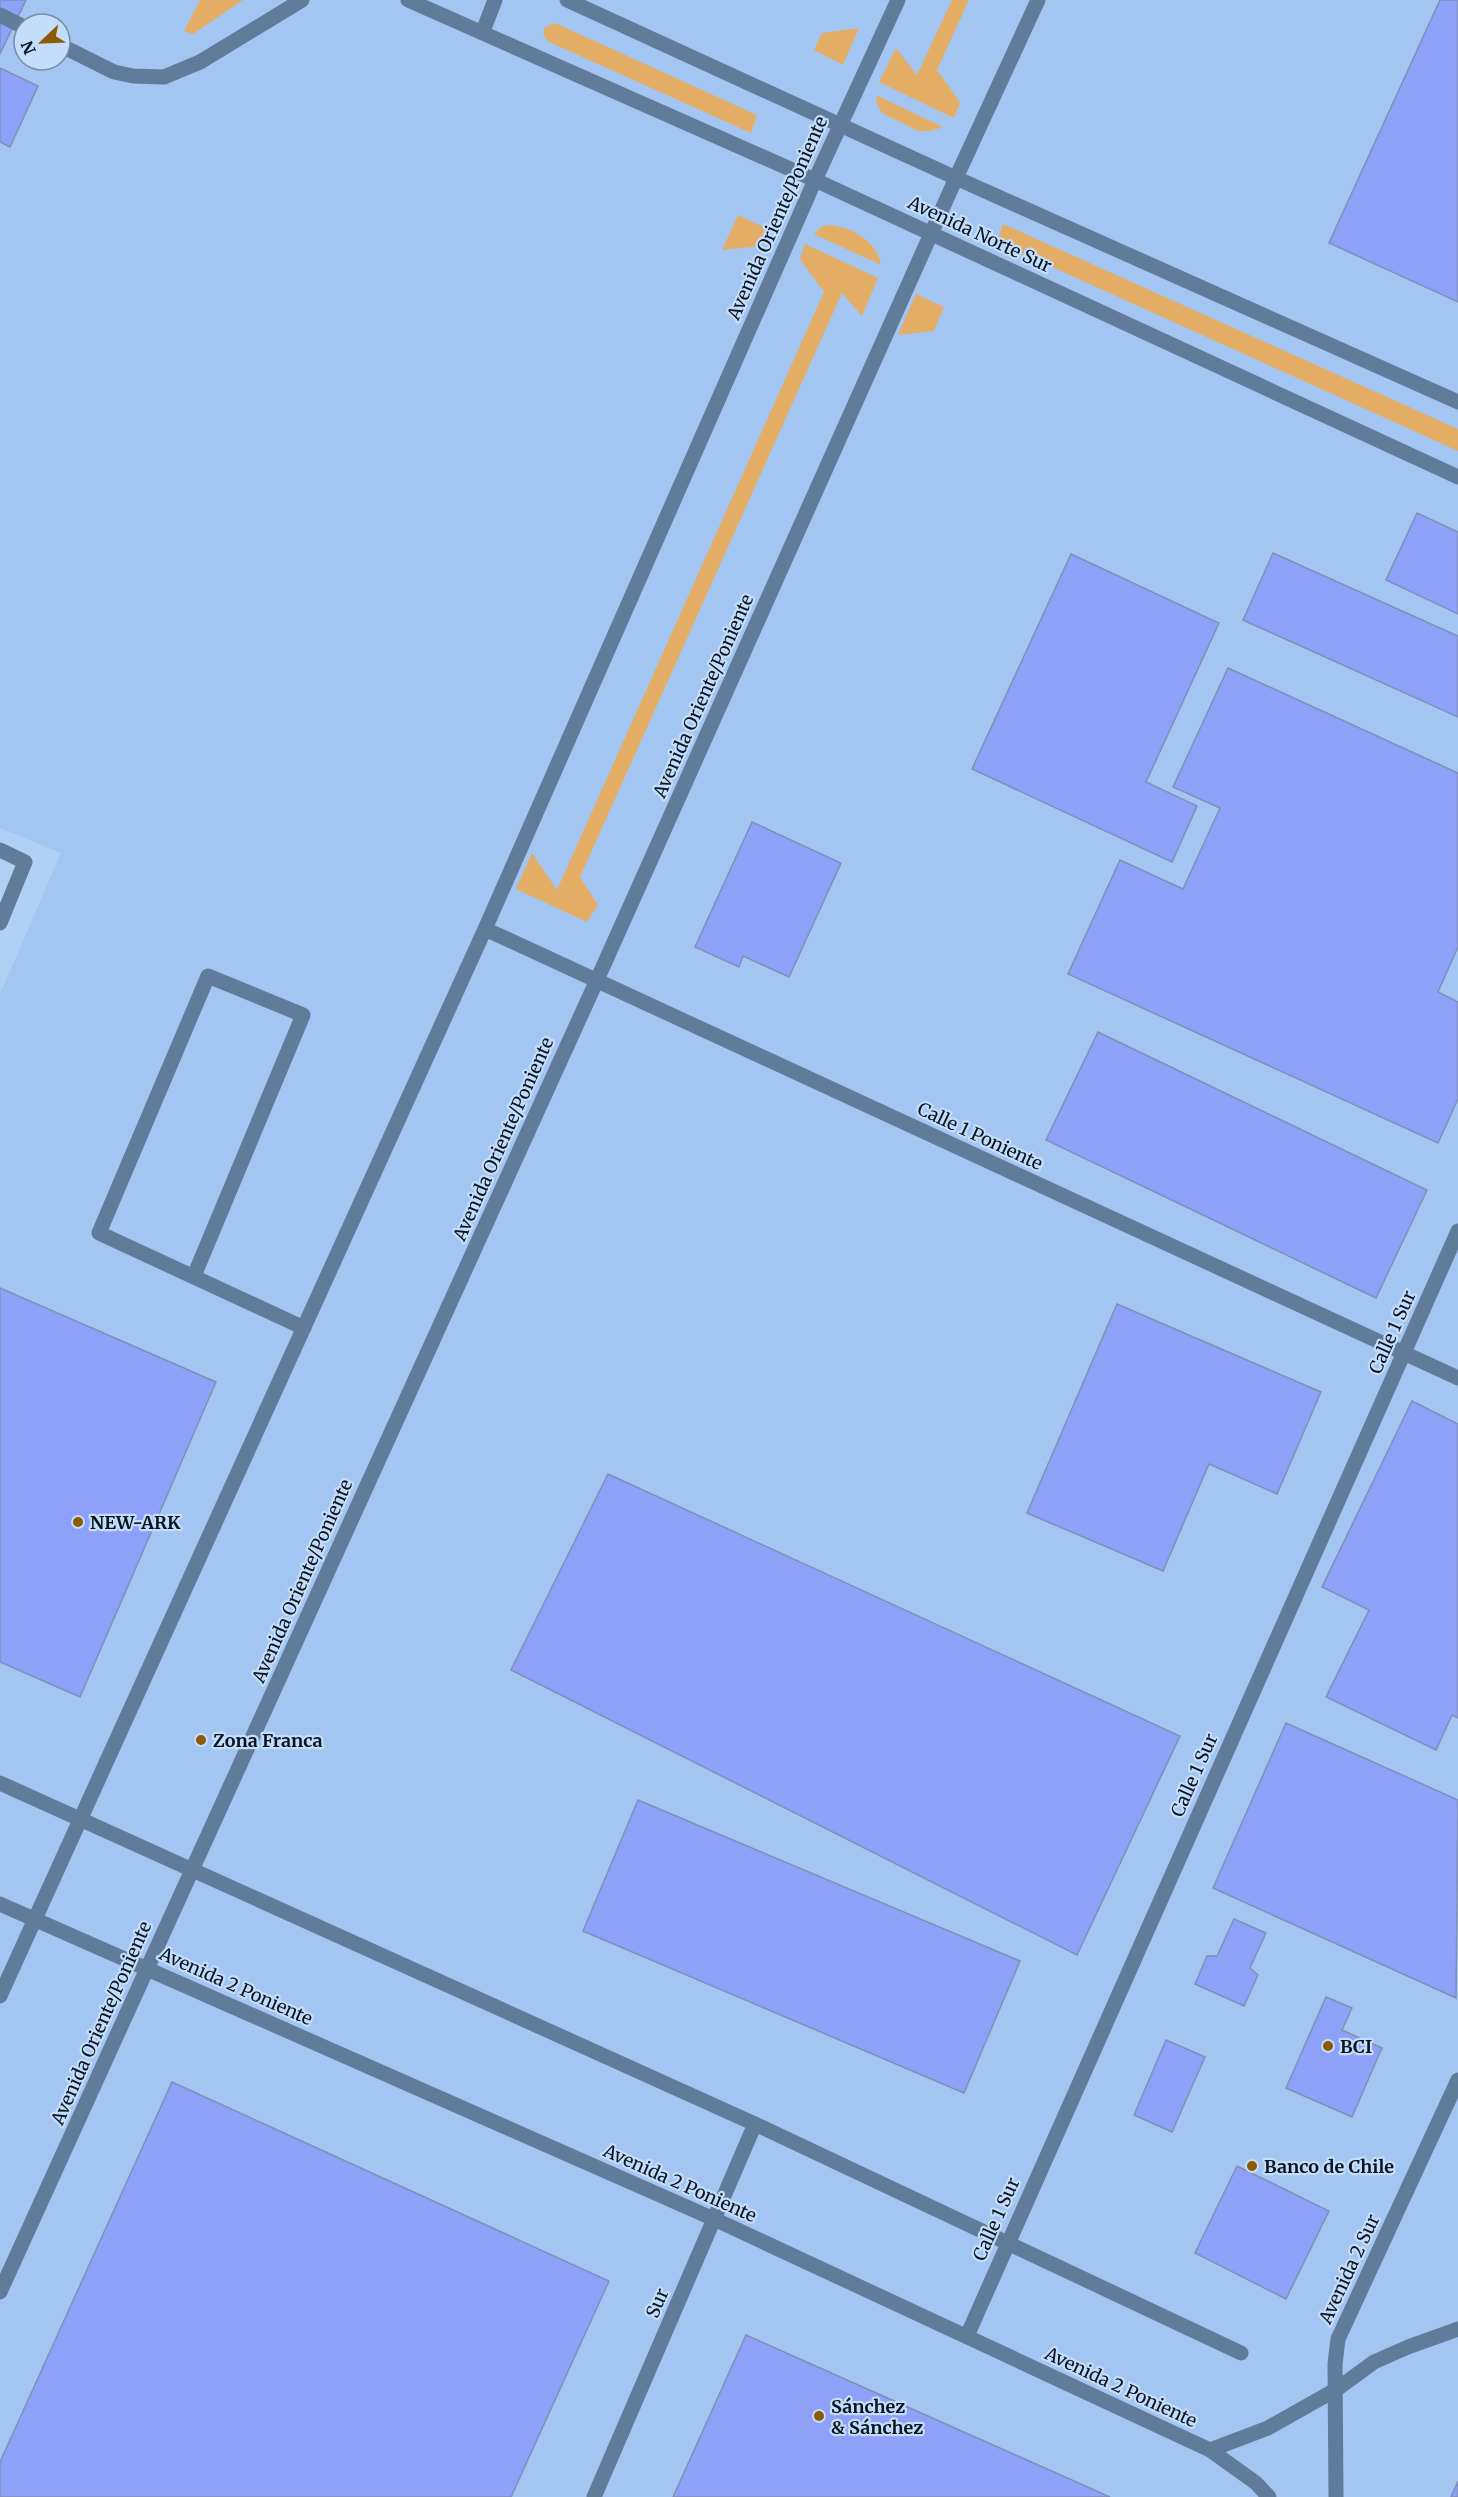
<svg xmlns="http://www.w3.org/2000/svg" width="1458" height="2497" viewBox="0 0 1458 2497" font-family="Merriweather,serif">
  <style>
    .built { fill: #a2c6f1; fill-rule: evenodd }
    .green { fill: #e3ad66 }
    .building { fill: #8ca1f7; stroke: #838eb7; stroke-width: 1.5 }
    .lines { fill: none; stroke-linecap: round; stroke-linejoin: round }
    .minor { stroke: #617c9b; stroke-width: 15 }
    .poi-dot { fill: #8c5b04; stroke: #c3ddfb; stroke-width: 2 }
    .labels { text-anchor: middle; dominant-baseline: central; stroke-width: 4.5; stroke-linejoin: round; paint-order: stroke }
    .street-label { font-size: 18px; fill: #091421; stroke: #c3ddfb }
    .poi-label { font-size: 18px; font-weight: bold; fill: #091421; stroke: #c3ddfb; text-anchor: start }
  </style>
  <rect width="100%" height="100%" fill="#b0d0f5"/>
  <path class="built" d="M0,0H1458V2497H0V994L61,853L0,828ZM24,24H60V60H24Z"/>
  <path class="green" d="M200,0H243L193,34L184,31Z
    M952,0H969L937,70L960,102L954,118L879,82L896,48L917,75Z
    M555,23L757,115L751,133L547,41L543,33L545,27Z
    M859,28L843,65L814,50L822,33Z
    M876,95L943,127L931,131H918L882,113L877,104Z
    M738,215L770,230L761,246L722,250Z
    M1003,224L1458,429V451L997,242Z
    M829,225C851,226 878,242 881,265L814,234L821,227Z
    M805,244L878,278L862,316L842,293L580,877L598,905L587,922L516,889L532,853L557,890L824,292L800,259Z
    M916,294L944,307L934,331L898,335Z"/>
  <path class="building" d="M0,0H26L0,54Z
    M1440,0H1458V302L1329,243Z
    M0,68L38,86L10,147L0,142Z
    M1417,513L1458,532V614L1386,580Z
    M1273,553L1458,636V717L1243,620Z
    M1071,554L1219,623L1146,782L1197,806L1172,862L972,769Z
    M1228,668L1458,773V947L1438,992L1458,1002V1099L1438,1143L1068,974L1120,860L1183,889L1220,808L1173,787Z
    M752,822L841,863L789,977L743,956L739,967L695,947Z
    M1098,1032L1427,1190L1376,1298L1046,1140Z
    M0,1288L216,1382L80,1697L0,1662Z
    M1117,1304L1321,1392L1277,1494L1209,1464L1163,1571L1027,1513Z
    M1412,1401L1458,1424V1718L1452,1715L1436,1750L1326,1697L1369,1610L1322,1587Z
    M608,1474L1180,1736L1077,1955L511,1670Z
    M1286,1723L1458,1800L1456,1998L1213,1888Z
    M638,1800L1020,1961L964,2093L583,1931Z
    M1234,1919L1266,1933L1250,1968L1258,1975L1244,2006L1195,1984L1207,1956H1217Z
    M1326,1997L1352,2008L1342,2030L1382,2048L1352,2117L1286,2088Z
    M1166,2040L1205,2057L1172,2132L1134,2115Z
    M172,2082L609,2281L511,2497H0V2462Z
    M1237,2166L1329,2211L1286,2299L1195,2253Z
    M746,2335L1110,2497H673Z
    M1458,2481V2497H1451Z"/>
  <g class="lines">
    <path class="minor" d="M408,0L815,180L1458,477
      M567,0L956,178L1458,402
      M0,15L24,27
      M483,31L495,0
      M60,45L114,72L133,76L164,77L200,62L302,0
      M0,850L25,862L0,923
      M485,929L1458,1378
      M194,1276L303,1015L208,976L99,1233L304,1328
      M0,1783L755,2124L1241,2353
      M0,1904L714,2219L1210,2450L1268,2428L1337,2389L1374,2362L1408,2347L1458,2329
      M0,1996L485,929L815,180L898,0
      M0,2292L597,980L956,178L1038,0
      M967,2336L1458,1231
      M1210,2450L1256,2483L1269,2497
      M594,2497L755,2124
      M1336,2497L1335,2364L1338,2339L1458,2080"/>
  </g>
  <g class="poi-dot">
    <circle cx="78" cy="1522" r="6"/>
    <circle cx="201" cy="1740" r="6"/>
    <circle cx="1328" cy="2046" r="6"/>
    <circle cx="1252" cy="2166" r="6"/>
    <circle cx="819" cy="2416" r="6"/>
  </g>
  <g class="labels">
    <g class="street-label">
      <text transform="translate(777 218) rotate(-66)">Avenida Oriente/Poniente</text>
      <text transform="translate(980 234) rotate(25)">Avenida Norte Sur</text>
      <text transform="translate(703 696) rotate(-66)">Avenida Oriente/Poniente</text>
      <text transform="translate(980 1136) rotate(25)">Calle 1 Poniente</text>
      <text transform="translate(503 1139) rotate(-66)">Avenida Oriente/Poniente</text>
      <text transform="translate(1392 1332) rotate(-66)">Calle 1 Sur</text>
      <text transform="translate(302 1581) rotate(-66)">Avenida Oriente/Poniente</text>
      <text transform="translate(1194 1775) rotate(-66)">Calle 1 Sur</text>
      <text transform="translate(236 1986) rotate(24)">Avenida 2 Poniente</text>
      <text transform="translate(101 2023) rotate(-66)">Avenida Oriente/Poniente</text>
      <text transform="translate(680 2183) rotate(24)">Avenida 2 Poniente</text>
      <text transform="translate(996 2219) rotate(-66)">Calle 1 Sur</text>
      <text transform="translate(1349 2269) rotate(-65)">Avenida 2 Sur</text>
      <text transform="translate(657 2303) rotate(-67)">Sur</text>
      <text transform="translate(1121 2387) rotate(25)">Avenida 2 Poniente</text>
    </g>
    <g class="poi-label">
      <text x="90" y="1522">NEW-ARK</text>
      <text x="213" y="1740">Zona Franca</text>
      <text x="1340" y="2046">BCI</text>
      <text x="1264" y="2166">Banco de Chile</text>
      <text x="831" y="2406">Sánchez<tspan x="831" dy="21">&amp; Sánchez</tspan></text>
    </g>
  </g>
  <g transform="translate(42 42) rotate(247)"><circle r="28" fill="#c3ddfb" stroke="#798da4" stroke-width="1.5"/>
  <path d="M0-4.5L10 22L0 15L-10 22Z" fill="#8c5b04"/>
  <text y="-9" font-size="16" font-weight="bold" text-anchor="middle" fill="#091421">N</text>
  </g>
</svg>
